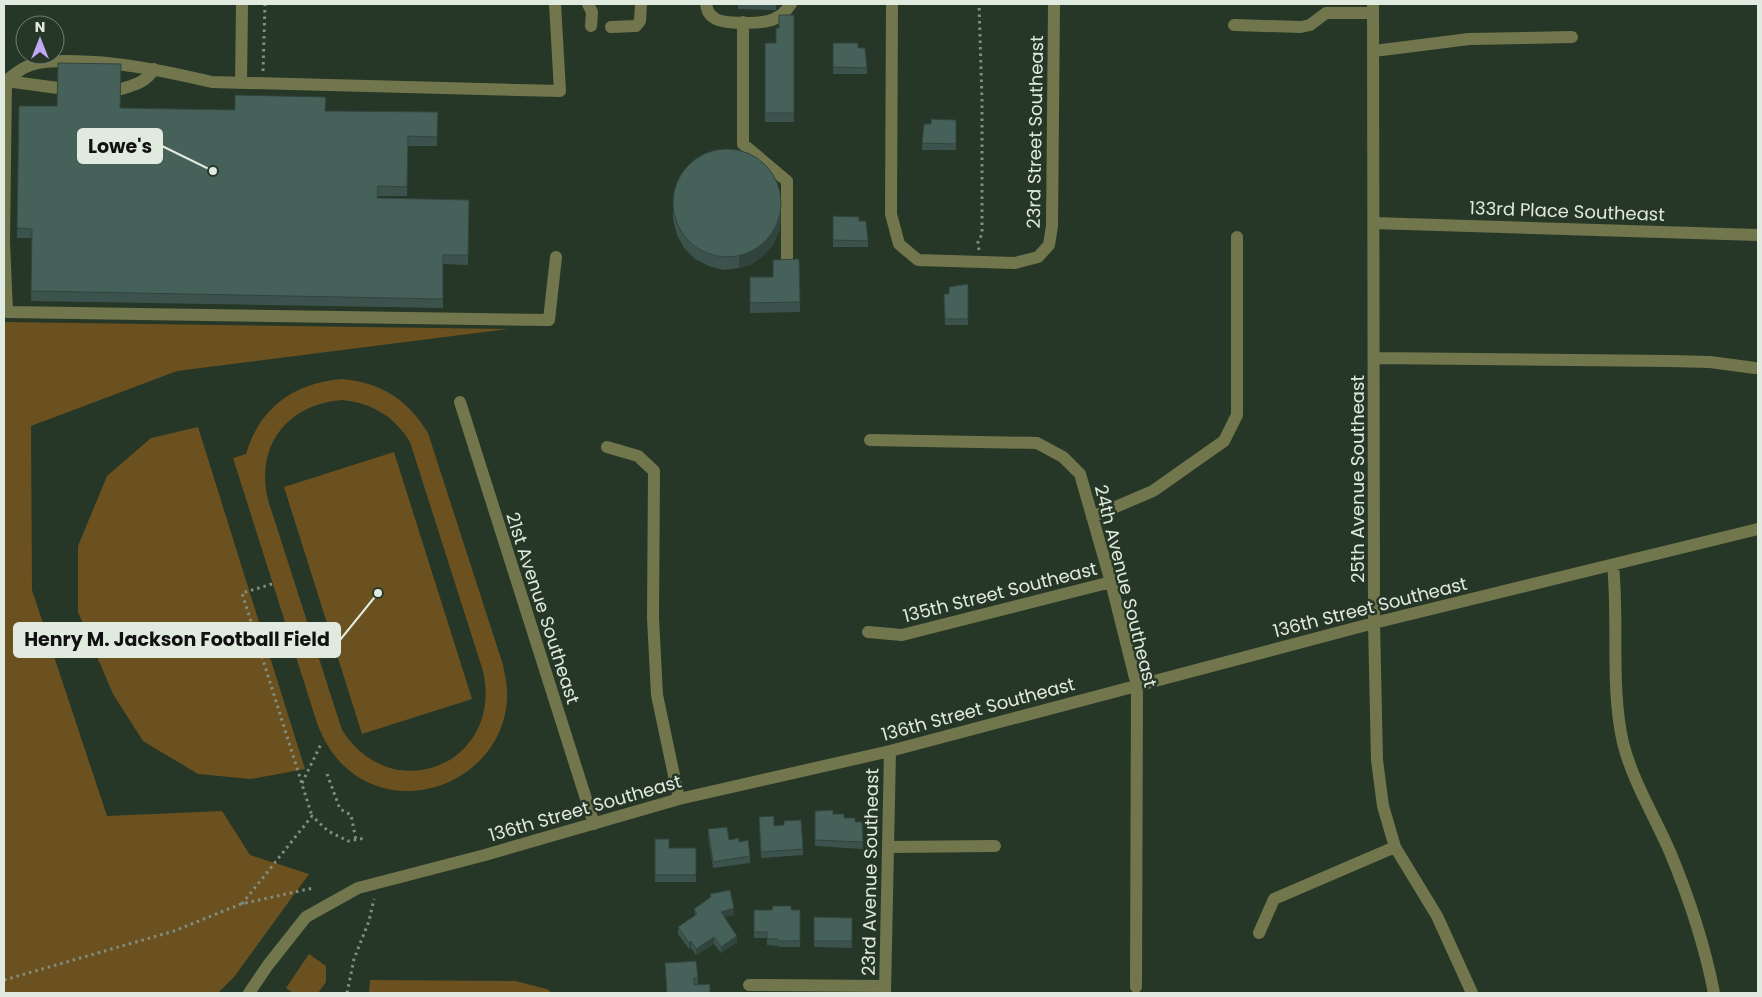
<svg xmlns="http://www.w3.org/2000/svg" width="1762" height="997" viewBox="0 0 1762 997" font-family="Poppins,sans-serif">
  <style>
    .green { fill: #6a511f; fill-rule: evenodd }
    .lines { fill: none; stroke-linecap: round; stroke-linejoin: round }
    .path { stroke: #818e80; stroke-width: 3; stroke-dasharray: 2.5 4; stroke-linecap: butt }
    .minor { stroke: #72764c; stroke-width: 12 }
    .wall { fill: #3c534d }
    .shaded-wall { fill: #31443e }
    .building { fill: #466159; stroke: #31443e }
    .labels { text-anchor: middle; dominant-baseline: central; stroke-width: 5; stroke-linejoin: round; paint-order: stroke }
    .street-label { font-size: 18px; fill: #e0eadf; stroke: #273727 }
    .leader { fill: none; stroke: #e0eadf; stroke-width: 2 }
    .callout-dot { fill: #e0eadf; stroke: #273727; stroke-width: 2 }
    .callout { fill: #e0eadf; stroke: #e0eadf; stroke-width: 2 }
    .callout-label { font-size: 19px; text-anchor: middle; font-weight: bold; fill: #111 }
  </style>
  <rect width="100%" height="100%" fill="#273727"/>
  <path class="green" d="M4,322L508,329L177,371L31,426L32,590L107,816L222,811L250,855L309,874L234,977L218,993H4Z
    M342,379C382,383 407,399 428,433L503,665C505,676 508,687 507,699C503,779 402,822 343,765C331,753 323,739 317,723L233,458L246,454C260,407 294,383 342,379ZM342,400C372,403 394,416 410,442L483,671C504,763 393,810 342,730L268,500C255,446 287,404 342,400Z
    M198,427L305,769L251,779L198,774L143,741L113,694L78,612V546L107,476L151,438Z
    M394,452L472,699L362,734L284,487Z
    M309,954L326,966V982L318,993H293L286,988Z
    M370,980L515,981L547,989L552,993H369Z"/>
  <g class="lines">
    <path class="path" d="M263,71L265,4
      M979,250L978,242L982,234V101L979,4
      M272,584L242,593L312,816
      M327,774L340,809L351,815L356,840
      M302,783L322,742
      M242,904L312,816L328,831L348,841L366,838
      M4,980L174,931L241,904L313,888
      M347,993L354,959L369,921L374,899"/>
    <path class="minor" d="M588,4L592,12L591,26
      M706,4C707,9 708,14 713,17C721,25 763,24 774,19C781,16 787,10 791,4
      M892,4L891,214L899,244L918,260L1015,263L1038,257L1049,245L1052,226L1054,4
      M1373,4L1374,623L1377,760L1383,806L1395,847L1437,916L1472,993
      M743,22V144L787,181V259
      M1234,25L1301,27L1310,25L1326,13H1373
      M611,27L636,26L640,21L641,4
      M1374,51L1469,39L1572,37
      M4,82C11,78 18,70 26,67C39,61 53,61 67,61C117,61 164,71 212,82L560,91L555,4
      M241,83L242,4
      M58,88L6,81L4,242L7,312L549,320L556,257
      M121,89C135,85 146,82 154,69
      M1374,223L1758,235
      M1375,358L1669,361L1710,362L1755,368
      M460,402L594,824
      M870,440L1037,443L1063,457L1080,474L1111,582L1137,686L1136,987
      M607,447L638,456L654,471L653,618L657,695L679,799
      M1092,517L1153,491L1224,441L1237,415V237
      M1613,565C1619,624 1610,685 1623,743C1633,782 1654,815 1670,852C1690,900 1704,942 1714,993
      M868,632L902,635L1111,582
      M888,847L995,846
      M1259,933L1274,899L1395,847
      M749,985L885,986
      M249,993L268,965L306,917L358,888L485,855L679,799L890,751L1374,623L1758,529
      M885,993L890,751"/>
  </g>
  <path class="wall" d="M738,4H776V10L738,9Z
    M794,15V122H765V43H776L779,28Z
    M833,43L867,68V74H833Z
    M19,106L235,110L438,112L437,146H408L407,196H378V198L469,200L468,265L443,264V308L31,301L32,238H17Z
    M956,120V150H922V143L931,124Z
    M673,207L781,219L779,232L773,245L764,255L752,264L739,268L724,270L709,266L695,259L684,248L677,235L673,220Z
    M833,216L859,221L868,241V247H833Z
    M799,259L800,312L750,313V277H773Z
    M968,284V325H945L944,294H949Z
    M815,811L833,814L855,822L863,842V849L815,846Z
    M759,817L774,826L803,849V855L761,858Z
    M708,829L729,840L739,842L750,856V863L713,868L708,836Z
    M655,839L669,848H696V882H655Z
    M710,894L734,915L725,917L737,942L721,953L714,944L696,955L691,948L689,949L678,934V927L695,916L694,909L710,898Z
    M754,910H800V947H778V946L767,945V938H754Z
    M814,917L852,918V948L814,947Z
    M665,963L698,978V985H694L710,993H667Z"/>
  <path class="shaded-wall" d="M781,206V219L779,232L773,245L764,255L752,264L739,268V256Z
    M734,908V915L721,918V912Z
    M737,936V942L721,953V947Z
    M714,937V944L696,955V949Z
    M691,941V948L689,949V943Z"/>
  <path class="building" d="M779,15H794V113H765V43H776V28H779Z
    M833,43H858V48H865L867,68L833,67Z
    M58,63L121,64L120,108L235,110V95L326,97L325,111L438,112L437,137L408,136L407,187L378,186L377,198L469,200L468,255H443V299L31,291L32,229L17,228L19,106H57Z
    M931,119L956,120V144L922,143L924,124H931Z
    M673 203a54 54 0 1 1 108 0a54 54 0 1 1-108 0Z
    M833,216L859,217V221H866L868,241L833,240Z
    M799,259L800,302L750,303V277H773V260Z
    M968,284V319H945L944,294H949V287Z
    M833,810V814H844V818H855V822H862L863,842L815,840V811Z
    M774,816V826L784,825V821L801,820L803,849L761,852L759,817Z
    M727,827L729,840L739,838V842L748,840L750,856L713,862L708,829Z
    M655,839H669V848H696V875H655Z
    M730,890L734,908L721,912L737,936L721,947L714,937L696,949L691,941L689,943L678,927L697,914L694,909L711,897L710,894Z
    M773,906H791V910H800V941H778V939H767V932H754V910H772Z
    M814,917L852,918V941H814Z
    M696,961L698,978H694V985L710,984V993H667L665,963Z"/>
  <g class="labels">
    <g class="street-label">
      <text transform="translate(1035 132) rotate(-89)">23rd Street Southeast</text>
      <text transform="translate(1567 211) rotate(2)">133rd Place Southeast</text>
      <text transform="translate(1357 479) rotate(-90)">25th Avenue Southeast</text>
      <text transform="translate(1126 586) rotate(76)">24th Avenue Southeast</text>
      <text transform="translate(1000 592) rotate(-14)">135th Street Southeast</text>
      <text transform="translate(1370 607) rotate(-14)">136th Street Southeast</text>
      <text transform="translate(543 608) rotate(72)">21st Avenue Southeast</text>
      <text transform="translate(978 709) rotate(-15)">136th Street Southeast</text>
      <text transform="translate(585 808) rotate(-16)">136th Street Southeast</text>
      <text transform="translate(870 872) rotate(-89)">23rd Avenue Southeast</text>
    </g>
  </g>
  <path class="leader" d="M213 171L162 146M378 593L340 640"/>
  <g class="callout-dot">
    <circle cx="213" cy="171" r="5"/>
    <circle cx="378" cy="593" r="5"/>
  </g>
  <g class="callout">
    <rect x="78" y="129" width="84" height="34" rx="5"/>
    <rect x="14" y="623" width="326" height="34" rx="5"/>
  </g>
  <g class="callout-label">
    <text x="120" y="153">Lowe's</text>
    <text x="177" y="646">Henry M. Jackson Football Field</text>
  </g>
  <rect width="1762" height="997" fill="none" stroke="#e0eadf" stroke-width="10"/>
  <g transform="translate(40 40)"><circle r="24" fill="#273727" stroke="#717f71"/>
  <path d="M0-4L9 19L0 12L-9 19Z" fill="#c0a8f3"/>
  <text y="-8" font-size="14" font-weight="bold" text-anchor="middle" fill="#e0eadf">N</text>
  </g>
</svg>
